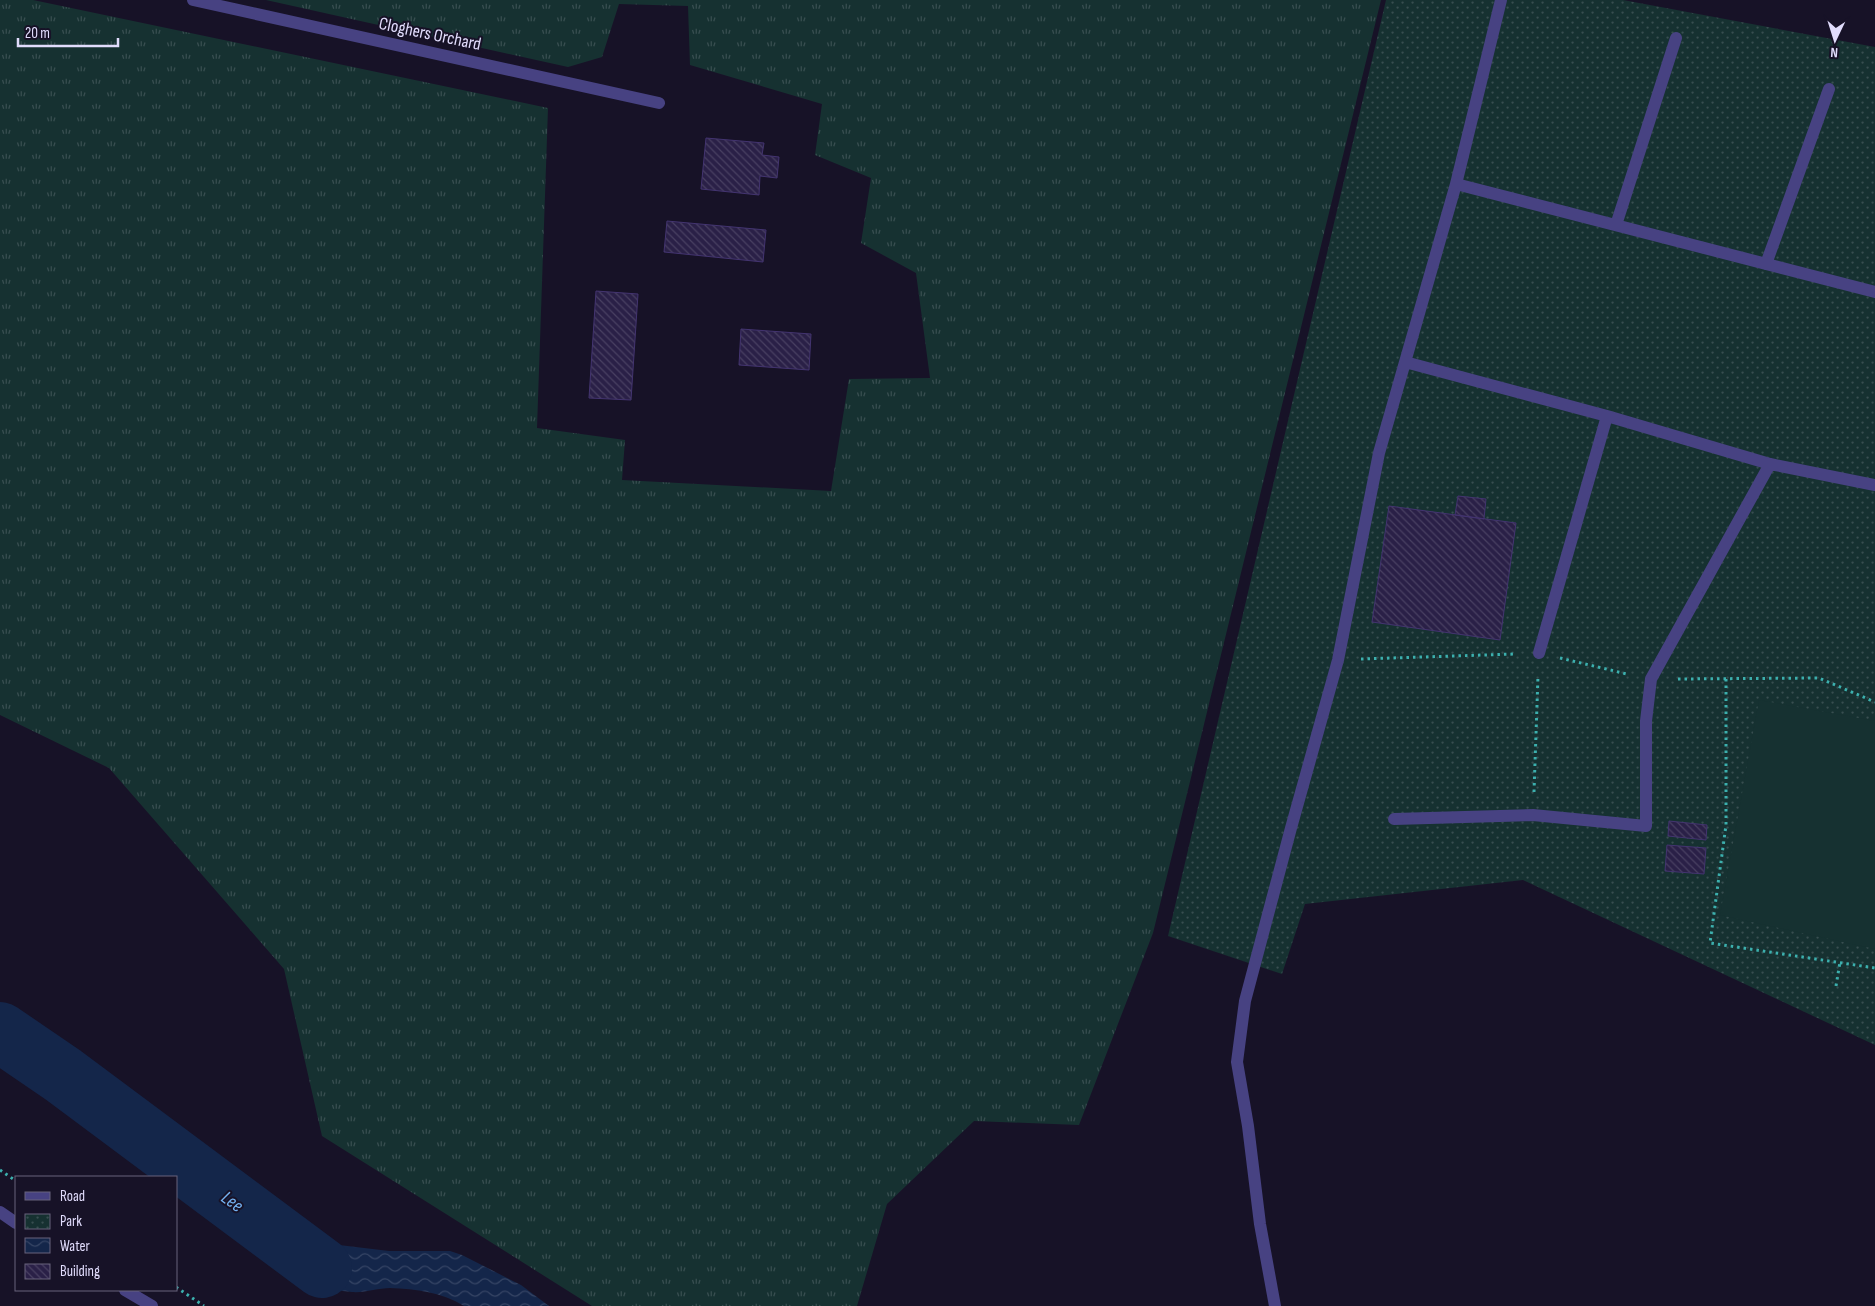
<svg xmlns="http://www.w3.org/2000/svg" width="1875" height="1306" viewBox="0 0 1875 1306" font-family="'Sofia Sans Condensed',sans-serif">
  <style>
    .grass { fill: url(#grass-tufts) }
    .park { fill: url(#park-dots) }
    .garden { fill: #163131 }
    .water { fill: url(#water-waves) }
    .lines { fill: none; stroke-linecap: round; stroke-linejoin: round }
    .river { stroke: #14264a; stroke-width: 60 }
    .building { fill: url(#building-back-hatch); stroke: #433470 }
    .path { stroke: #3cb0ae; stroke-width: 3; stroke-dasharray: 2.5 4; stroke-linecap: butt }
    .service { stroke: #474282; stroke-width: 12 }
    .minor { stroke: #474282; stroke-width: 12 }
    .labels { text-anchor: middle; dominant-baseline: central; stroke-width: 4; stroke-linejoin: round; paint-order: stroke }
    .street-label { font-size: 18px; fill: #e1dcfc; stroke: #171227 }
    .water-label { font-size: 19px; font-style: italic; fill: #74b2f2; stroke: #171227 }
  </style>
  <defs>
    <pattern id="grass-tufts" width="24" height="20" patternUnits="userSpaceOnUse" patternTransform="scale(1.25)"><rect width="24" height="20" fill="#163131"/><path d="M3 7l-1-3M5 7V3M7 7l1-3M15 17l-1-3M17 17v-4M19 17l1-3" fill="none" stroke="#384e50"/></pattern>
    <pattern id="park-dots" width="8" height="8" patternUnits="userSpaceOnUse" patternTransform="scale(1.25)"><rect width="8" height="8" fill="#163131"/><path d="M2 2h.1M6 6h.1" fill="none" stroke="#384e50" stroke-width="1.8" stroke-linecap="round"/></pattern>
    <pattern id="water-waves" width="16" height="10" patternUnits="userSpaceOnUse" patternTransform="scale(1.25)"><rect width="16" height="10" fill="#14264a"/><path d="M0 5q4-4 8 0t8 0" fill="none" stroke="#364565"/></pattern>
    <pattern id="building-back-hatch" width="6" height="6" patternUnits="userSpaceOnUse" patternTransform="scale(1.25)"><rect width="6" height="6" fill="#2a2047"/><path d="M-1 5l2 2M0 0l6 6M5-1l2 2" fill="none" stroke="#494062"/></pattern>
  </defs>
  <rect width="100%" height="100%" fill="#171227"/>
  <path class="grass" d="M0,0H33L548,108L537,428L625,440L622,480L831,491L849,379L930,378L916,273L861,243L871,178L815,155L822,104L690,65L688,6L619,4L602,57L568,67L266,0H1381L1153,933L1079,1125L974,1121L887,1204L857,1306H592L322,1136L284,969L109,768L0,715Z"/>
  <path class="park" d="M1386,0H1623L1875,47V1045L1523,880L1305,904L1282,974L1168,936Z"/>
  <path class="garden" d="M1759,700L1875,721V949L1720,915Z"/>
  <path class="water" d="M275,1196L279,1206L293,1220L310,1232L339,1245L389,1251H450L462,1255L521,1285L549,1306H464C442,1292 416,1289 390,1288C378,1288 365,1293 352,1292C308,1289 274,1263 239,1239Z"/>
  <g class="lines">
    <path class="river" d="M0,1032L63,1075L322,1268"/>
  </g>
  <path class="building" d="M706,138L764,143L762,155L779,157L777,178L760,176L759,195L701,189Z
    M667,221L766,230L763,262L664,252Z
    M596,291L638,294L631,400L589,398Z
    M741,329L811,334L809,370L739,365Z
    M1458,496L1486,499L1484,519L1455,515Z
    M1389,506L1516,523L1500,640L1372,622Z
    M1669,821L1707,825L1706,840L1668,836Z
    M1667,845L1706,848L1704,874L1665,871Z"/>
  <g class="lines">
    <path class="path" d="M1560,658L1627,674
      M1361,659L1515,654
      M1678,679L1819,678L1875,702
      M1726,679V825L1710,943L1875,968
      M1534,792L1538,676
      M1836,986L1840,962
      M0,1170L16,1181
      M176,1287L204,1306"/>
    <path class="service" d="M1456,184L1875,292
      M1616,225L1676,38
      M1766,264L1829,89
      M1405,362L1607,416L1770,464L1875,485
      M1539,653L1607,416
      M1394,819L1533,815L1646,826V721L1651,679L1770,464
      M1275,1306L1260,1224L1248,1126L1237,1062L1245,1001L1291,828L1338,660L1379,453L1456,184L1501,0"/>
    <path class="minor" d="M193,0L659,103
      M0,1212L16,1223
      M125,1290L152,1306"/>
  </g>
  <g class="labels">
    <g class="street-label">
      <text transform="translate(430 34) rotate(12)">Cloghers Orchard</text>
    </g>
    <g class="water-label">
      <text transform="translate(232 1202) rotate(36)">Lee</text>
    </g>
  </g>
  <rect x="15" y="1176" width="162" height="115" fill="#171227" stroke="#68637c"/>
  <rect x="25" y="1192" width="25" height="8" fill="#474282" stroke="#68637c"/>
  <text x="60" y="1201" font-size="15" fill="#e1dcfc">Road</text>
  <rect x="25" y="1214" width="25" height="15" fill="url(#park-dots)" stroke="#68637c"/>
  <text x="60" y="1226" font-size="15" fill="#e1dcfc">Park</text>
  <rect x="25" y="1238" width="25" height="15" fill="url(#water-waves)" stroke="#68637c"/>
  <text x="60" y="1251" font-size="15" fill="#e1dcfc">Water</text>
  <rect x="25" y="1264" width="25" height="15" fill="url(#building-back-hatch)" stroke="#68637c"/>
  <text x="60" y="1276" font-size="15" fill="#e1dcfc">Building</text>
  <g transform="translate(1835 40) rotate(184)" stroke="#171227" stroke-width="4" paint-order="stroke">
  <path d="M0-4L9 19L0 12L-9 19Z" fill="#e1dcfc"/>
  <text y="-8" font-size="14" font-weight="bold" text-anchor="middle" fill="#e1dcfc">N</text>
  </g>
  <path d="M18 38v8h100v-8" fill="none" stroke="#e1dcfc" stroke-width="2.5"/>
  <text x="25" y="38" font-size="15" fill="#e1dcfc" stroke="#171227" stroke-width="4" paint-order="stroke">20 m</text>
</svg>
